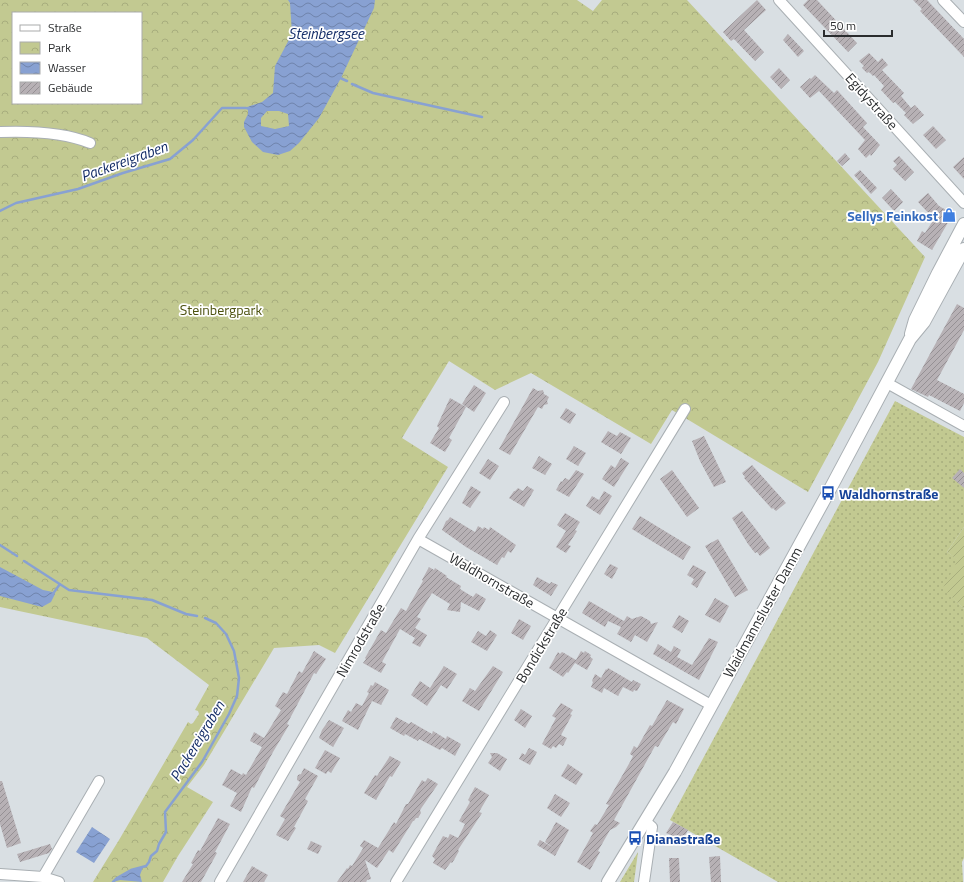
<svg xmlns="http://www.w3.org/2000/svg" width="964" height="882" viewBox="0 0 964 882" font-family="'Titillium Web',sans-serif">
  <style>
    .grass { fill: url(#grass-dots) }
    .park { fill: url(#park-crowns); fill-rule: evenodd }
    .garden { fill: url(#garden-furrows) }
    .water { fill: url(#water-waves); fill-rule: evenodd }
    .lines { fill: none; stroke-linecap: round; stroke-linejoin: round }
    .stream { stroke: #88a1d2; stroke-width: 2.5 }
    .building { fill: url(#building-hatch) }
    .minor-casing { stroke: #a9afb3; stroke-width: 12 }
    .major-casing { stroke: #a9afb3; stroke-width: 14 }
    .minor { stroke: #fff; stroke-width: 10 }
    .major { stroke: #fff; stroke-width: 12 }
    .labels { text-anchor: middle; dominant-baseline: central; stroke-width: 3.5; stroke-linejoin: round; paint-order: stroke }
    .street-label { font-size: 14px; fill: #2a2c2e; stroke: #fff }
    .shop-label { font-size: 14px; font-weight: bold; fill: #366cbe; stroke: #fff; text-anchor: end }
    .park-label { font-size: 14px; fill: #4d520f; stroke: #fff }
    .transit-label { font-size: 14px; font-weight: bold; fill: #164399; stroke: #fff; text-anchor: start }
    .water-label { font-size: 15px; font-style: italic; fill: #132c67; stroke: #fff }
  </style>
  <defs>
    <pattern id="grass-dots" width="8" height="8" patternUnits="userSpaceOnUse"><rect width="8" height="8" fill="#c2c991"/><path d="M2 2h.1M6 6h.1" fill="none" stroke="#a7ad7d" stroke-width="1.8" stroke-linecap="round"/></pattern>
    <pattern id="park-crowns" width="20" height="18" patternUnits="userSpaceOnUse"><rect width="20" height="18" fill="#c2c991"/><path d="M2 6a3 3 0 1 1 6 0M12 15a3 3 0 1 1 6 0" fill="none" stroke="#a7ad7d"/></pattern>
    <pattern id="garden-furrows" width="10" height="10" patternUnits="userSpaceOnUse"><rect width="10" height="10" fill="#c2c991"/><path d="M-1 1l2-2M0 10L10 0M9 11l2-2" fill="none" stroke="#a7ad7d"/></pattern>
    <pattern id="water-waves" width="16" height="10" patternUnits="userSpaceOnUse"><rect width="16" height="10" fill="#88a1d2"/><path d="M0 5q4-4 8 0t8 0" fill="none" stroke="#6f83ab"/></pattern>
    <pattern id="building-hatch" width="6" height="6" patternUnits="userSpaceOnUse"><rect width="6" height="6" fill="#b7b1b5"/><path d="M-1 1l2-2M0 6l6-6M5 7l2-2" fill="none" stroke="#959094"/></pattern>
  </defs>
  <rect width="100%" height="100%" fill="#d9dfe3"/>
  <path class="grass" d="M895,401L964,437V527L947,552L959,560L944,588L964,609V858L962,862L963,882H778L670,820Z
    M638,852L634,882H620Z"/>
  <path class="park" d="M0,0H577L593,11L602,0H687L925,257L878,362L808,492L672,410L651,444L531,373L495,390L449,361L402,438L448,467L335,653L319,645L274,648L204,765L187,787L213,802L178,856L163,882H93L119,840L188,722L191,724L193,723L199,714L198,711L195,710L209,685L147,638L0,607ZM13,13H141V103H13Z"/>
  <path class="garden" d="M964,527V609L943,588L958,560L947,552Z"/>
  <path class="water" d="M288,0H375L374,8L341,78L319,118L299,143L290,151L278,155L263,152L252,142L244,127V122L248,114V110L244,108L262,102L273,93L275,66L292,34L290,3ZM267,111H279L288,114L289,126L275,129L261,126V118Z
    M0,567L43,590L53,592L55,594L51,602L42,607L0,596Z
    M92,827L110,839L94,863L76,852Z
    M143,867L140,875L142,882L120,880L113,882C121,874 132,870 143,867Z"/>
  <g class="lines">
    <path class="stream" d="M338,77L347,81
      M352,84L373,93L482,117
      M0,211L16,203L78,189L123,173L170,159L193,140L222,108H246
      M0,545L17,556
      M24,561L69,590L152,600L186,614L197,616
      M52,595L60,584
      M113,882L117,878L131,870L146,866L149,862L151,856L157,851L159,844L166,832L165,812L202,762L229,714L237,696L239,678L234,651L226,634L216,623L205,618"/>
  </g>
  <path class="building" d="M757,0L766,10L744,30L764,52L755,61L734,39L731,41L723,32Z
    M808,0H817L857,43L848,52L803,5Z
    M913,0H927L964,39V57L920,11L922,9Z
    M788,34L804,51L798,57L783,40Z
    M869,53L878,62L882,58L888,65L882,70L904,93L901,96L911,108L915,105L924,115L913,124L904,115L906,113L895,102L893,103L881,90L884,86L874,75L873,76L869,72L867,73L862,68L864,66L859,61Z
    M779,68L790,80L781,89L770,77Z
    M815,75L834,93L837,90L867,123L863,127L880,145L871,156L870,154L866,158L858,149L865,140L819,91L810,98L800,87L810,78L811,79Z
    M933,126L946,140L936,149L923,135Z
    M845,153L850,159L842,166L837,161Z
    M899,156L914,172L905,181L893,169L897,165L893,161Z
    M964,157V179L953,167Z
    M860,170L877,188L871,194L854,175Z
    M891,189L903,202L894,211L882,198Z
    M928,193L939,206L953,214L932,250L917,241L922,231L925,233L934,219L918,202Z
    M957,304L964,308V330L937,380L964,394V403L960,411L929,395L928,397L911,389Z
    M474,385L486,393L474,412L462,404Z
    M533,388L538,391L543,390L544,394L549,397L547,401L548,404L544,405L542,409L538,407L510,455L499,449Z
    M450,398L466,407L449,438L452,440L445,452L430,443L439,428L437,426Z
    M566,408L576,414L570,424L560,418Z
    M608,431L617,436L620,432L631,438L621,454L601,442Z
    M704,436L726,482L714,487L700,461L692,441Z
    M574,446L586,453L578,466L566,459Z
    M539,456L552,464L545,475L532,468Z
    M621,458L629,463L614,487L602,479L611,465L615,468Z
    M488,459L499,466L490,480L479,473Z
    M752,465L786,503L776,511L773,508L772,509L744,478L745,477L742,473Z
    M960,469L964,473V488L952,478Z
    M576,470L584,474L569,497L556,490L561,481L562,482L565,478L569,480Z
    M672,470L699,508L687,517L660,479Z
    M471,486L481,492L470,508L462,503Z
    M527,486L534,490L524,507L509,498L514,491H515L518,488L523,491Z
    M604,491L612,496L600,515L586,506L592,496L599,500Z
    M742,511L770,548L760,556L757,552L755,553L748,544L732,518Z
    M565,513L580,522L575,530L577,531L568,545L571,546L566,553L556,547L566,531L557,525Z
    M640,516L691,547L683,560L632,529Z
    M450,517L475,532L478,526L483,529L484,527L489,530L490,527L516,545L511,553L508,551L504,558L502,557L497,565L466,547L442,530L446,521L448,520Z
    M718,539L748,590L735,597L705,546Z
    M610,564L618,568L612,579L604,574Z
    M693,565L706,572L697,588L691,584L694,579L687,575Z
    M429,567L434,570L435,568L447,576L446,577L461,586L460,589L473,597L476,593L486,599L479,611L461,602L460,612L447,610L450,604L432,593L417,617L421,619L415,628L427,635L420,647L412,643L415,638L400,629L382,662L386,664L381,673L363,663L366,659L365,658L381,630L386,633L401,608L406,611L423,581L422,580Z
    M537,577L550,584L551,582L558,585L551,596L533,585Z
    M715,598L729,606L720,623L705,615Z
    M589,601L624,621L627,616L632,619L641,616L650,621L651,624L658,622L647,642L635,635L631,642L617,634L621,627L608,621L605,627L582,613Z
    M679,615L689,621L682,633L672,627Z
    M519,619L531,626L523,640L511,633Z
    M490,630L497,635L487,651L471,642L478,631L486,636Z
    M709,638L718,642L699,680L653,654L658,644L671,652L674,646L681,650L677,657L692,665Z
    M314,651L326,659L316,674L314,673L287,724L289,725L273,752L254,788L252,787L241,812L230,806L237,793L222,785L231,769L242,775L243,773L246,775L262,747L250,741L254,732L264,738L281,710L275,706L283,692L287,694L299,671L302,673Z
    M581,651L584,653L585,651L591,655L590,657L593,659L587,670L575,663L568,673L567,672L563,677L549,668L558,652L560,654L562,652L564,653L576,660Z
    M444,666L457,674L447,689L441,685L427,706L411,695L420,681L430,688Z
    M493,666L503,672L479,711L462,701L470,688L475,691Z
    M608,668L632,682L633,680L641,684L637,691L634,690L633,692L623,687L618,696L604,688L602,693L591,687L593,682L592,681L595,674L601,678L606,669L607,670Z
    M375,682L389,690L381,705L372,701L358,730L342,721L348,710L351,712L356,703L362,706L369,693L367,692L371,685L373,686Z
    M667,700L684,709L676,724L673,722L658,747L655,746L614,820L620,823L616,827L610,830L598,851L600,852L590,870L577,862L593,833L590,831L595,824L597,825L609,805L606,804L630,762L633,756L630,754L634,746L637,748L650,725L652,726Z
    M561,703L573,710L570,714L572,715L561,735L567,738L563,746L559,744L556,748L553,746L551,749L542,744L556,718L552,716Z
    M521,709L532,716L525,728L514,720Z
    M396,717L409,724L411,722L432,734L433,731L446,739L447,736L461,744L455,756L442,748L440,750L419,739L418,741L405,734L404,736L390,728Z
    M329,720L344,728L333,747L319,738L322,730Z
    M529,748L537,752L530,765L519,759L522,753L525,755Z
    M325,750L340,758L331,773L328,771L326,774L315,768Z
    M490,753H497L507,759L500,771L488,763L492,757Z
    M390,756L401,762L392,777L390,776L376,800L364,793L375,775L377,776Z
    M568,764L583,774L576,785L561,776Z
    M304,768L318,776L305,799L308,801L294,827L296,828L288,841L276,835L285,819L280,816L300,782L297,780V778L298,775L301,774Z
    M428,778L438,784L420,810L421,813L418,818H416L414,821H413L393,853L389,850L377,868L365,860L371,879L367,880L366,882H337L347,868L348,869L350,865L352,866L362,850L363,848L360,846L364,840L378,848L394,822L396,824L406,804H408L422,780L425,782Z
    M0,781H2L21,843L7,848L0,824Z
    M475,787L489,795L479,812L482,813L458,850L459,851L454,860L452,863L451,862L445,870L433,863L435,859L432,856L443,836L448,838L450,834L458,838L465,824L459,821L470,802L468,800Z
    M555,794L570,803L561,817L547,808Z
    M218,818L230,824L215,852L217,853L206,873L201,882H182L193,864L191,863L198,850L200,851Z
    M556,822L569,830L555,856L537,845L540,840L554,848L545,842Z
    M673,822L688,830L680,845L670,840L673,836L666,833Z
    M311,841L322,846L318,854L307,849Z
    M50,844L52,849L49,853L20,862L17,854Z
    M720,856L721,882H711L709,857Z
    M669,858H679L680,882H670Z
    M252,866L268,875L264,882H243Z"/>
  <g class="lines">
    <defs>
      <path id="minor" d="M779,0L964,203
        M943,0L964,22
        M0,132C28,131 64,132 90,143
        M887,383L964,426
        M418,539L711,705
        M0,874L43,877L59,882
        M43,877L99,781
        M220,882L418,539L504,402
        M396,882L685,409
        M644,882L652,827L645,821"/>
      <path id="major" d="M911,334L915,320L938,273L964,224
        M608,882L675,772L828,493L910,339L924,322L964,249"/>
    </defs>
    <use href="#minor" class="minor-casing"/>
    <use href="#major" class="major-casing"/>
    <use href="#minor" class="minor"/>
    <use href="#major" class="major"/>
  </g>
  <defs>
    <symbol id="shop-bare" viewBox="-9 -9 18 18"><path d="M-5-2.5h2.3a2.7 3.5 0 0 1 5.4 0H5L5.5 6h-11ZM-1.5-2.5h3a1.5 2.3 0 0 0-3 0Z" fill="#3f7fe0" stroke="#fff" stroke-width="2.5" paint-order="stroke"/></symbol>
    <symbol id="bus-bare" viewBox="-9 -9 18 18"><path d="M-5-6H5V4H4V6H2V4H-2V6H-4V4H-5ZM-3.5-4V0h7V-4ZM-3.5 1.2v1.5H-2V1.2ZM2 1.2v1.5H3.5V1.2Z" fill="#1a4fb4" stroke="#fff" stroke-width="2.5" paint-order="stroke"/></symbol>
  </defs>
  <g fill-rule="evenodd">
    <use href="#shop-bare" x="939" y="205" width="20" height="20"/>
    <use href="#bus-bare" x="818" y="483" width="20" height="20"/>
    <use href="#bus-bare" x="625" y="828" width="20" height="20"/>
  </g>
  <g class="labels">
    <g class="street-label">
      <text transform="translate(872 101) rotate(48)">Egidystraße</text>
      <text transform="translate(492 580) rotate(30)">Waldhornstraße</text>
      <text transform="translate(762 612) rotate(-61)">Waidmannsluster Damm</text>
      <text transform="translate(360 640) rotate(-60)">Nimrodstraße</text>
      <text transform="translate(541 645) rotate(-59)">Bondickstraße</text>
    </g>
    <g class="shop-label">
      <text x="938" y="215">Sellys Feinkost</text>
    </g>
    <g class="park-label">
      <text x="221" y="309">Steinbergpark</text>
    </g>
    <g class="transit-label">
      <text x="839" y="493">Waldhornstraße</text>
      <text x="646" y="838">Dianastraße</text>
    </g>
    <g class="water-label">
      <text x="326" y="33">Steinbergsee</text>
      <text transform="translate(124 161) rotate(-20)">Packereigraben</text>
      <text transform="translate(197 741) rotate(-59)">Packereigraben</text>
    </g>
  </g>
  <rect x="12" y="12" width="130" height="92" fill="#ffffff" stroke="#aaabab"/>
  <rect x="20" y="25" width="20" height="6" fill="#ffffff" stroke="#aaabab"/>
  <text x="48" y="32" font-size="12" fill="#2a2c2e">Straße</text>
  <rect x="20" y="42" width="20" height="12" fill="url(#park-crowns)" stroke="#aaabab"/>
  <text x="48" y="52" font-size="12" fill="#2a2c2e">Park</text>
  <rect x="20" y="62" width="20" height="12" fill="url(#water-waves)" stroke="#aaabab"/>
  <text x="48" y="72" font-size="12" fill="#2a2c2e">Wasser</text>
  <rect x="20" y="82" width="20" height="12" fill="url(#building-hatch)" stroke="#aaabab"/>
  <text x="48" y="92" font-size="12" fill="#2a2c2e">Gebäude</text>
  <path d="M824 30v6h68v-6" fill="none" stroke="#2a2c2e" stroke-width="2"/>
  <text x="830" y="30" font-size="12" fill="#2a2c2e" stroke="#ffffff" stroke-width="3" paint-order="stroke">50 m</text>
</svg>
